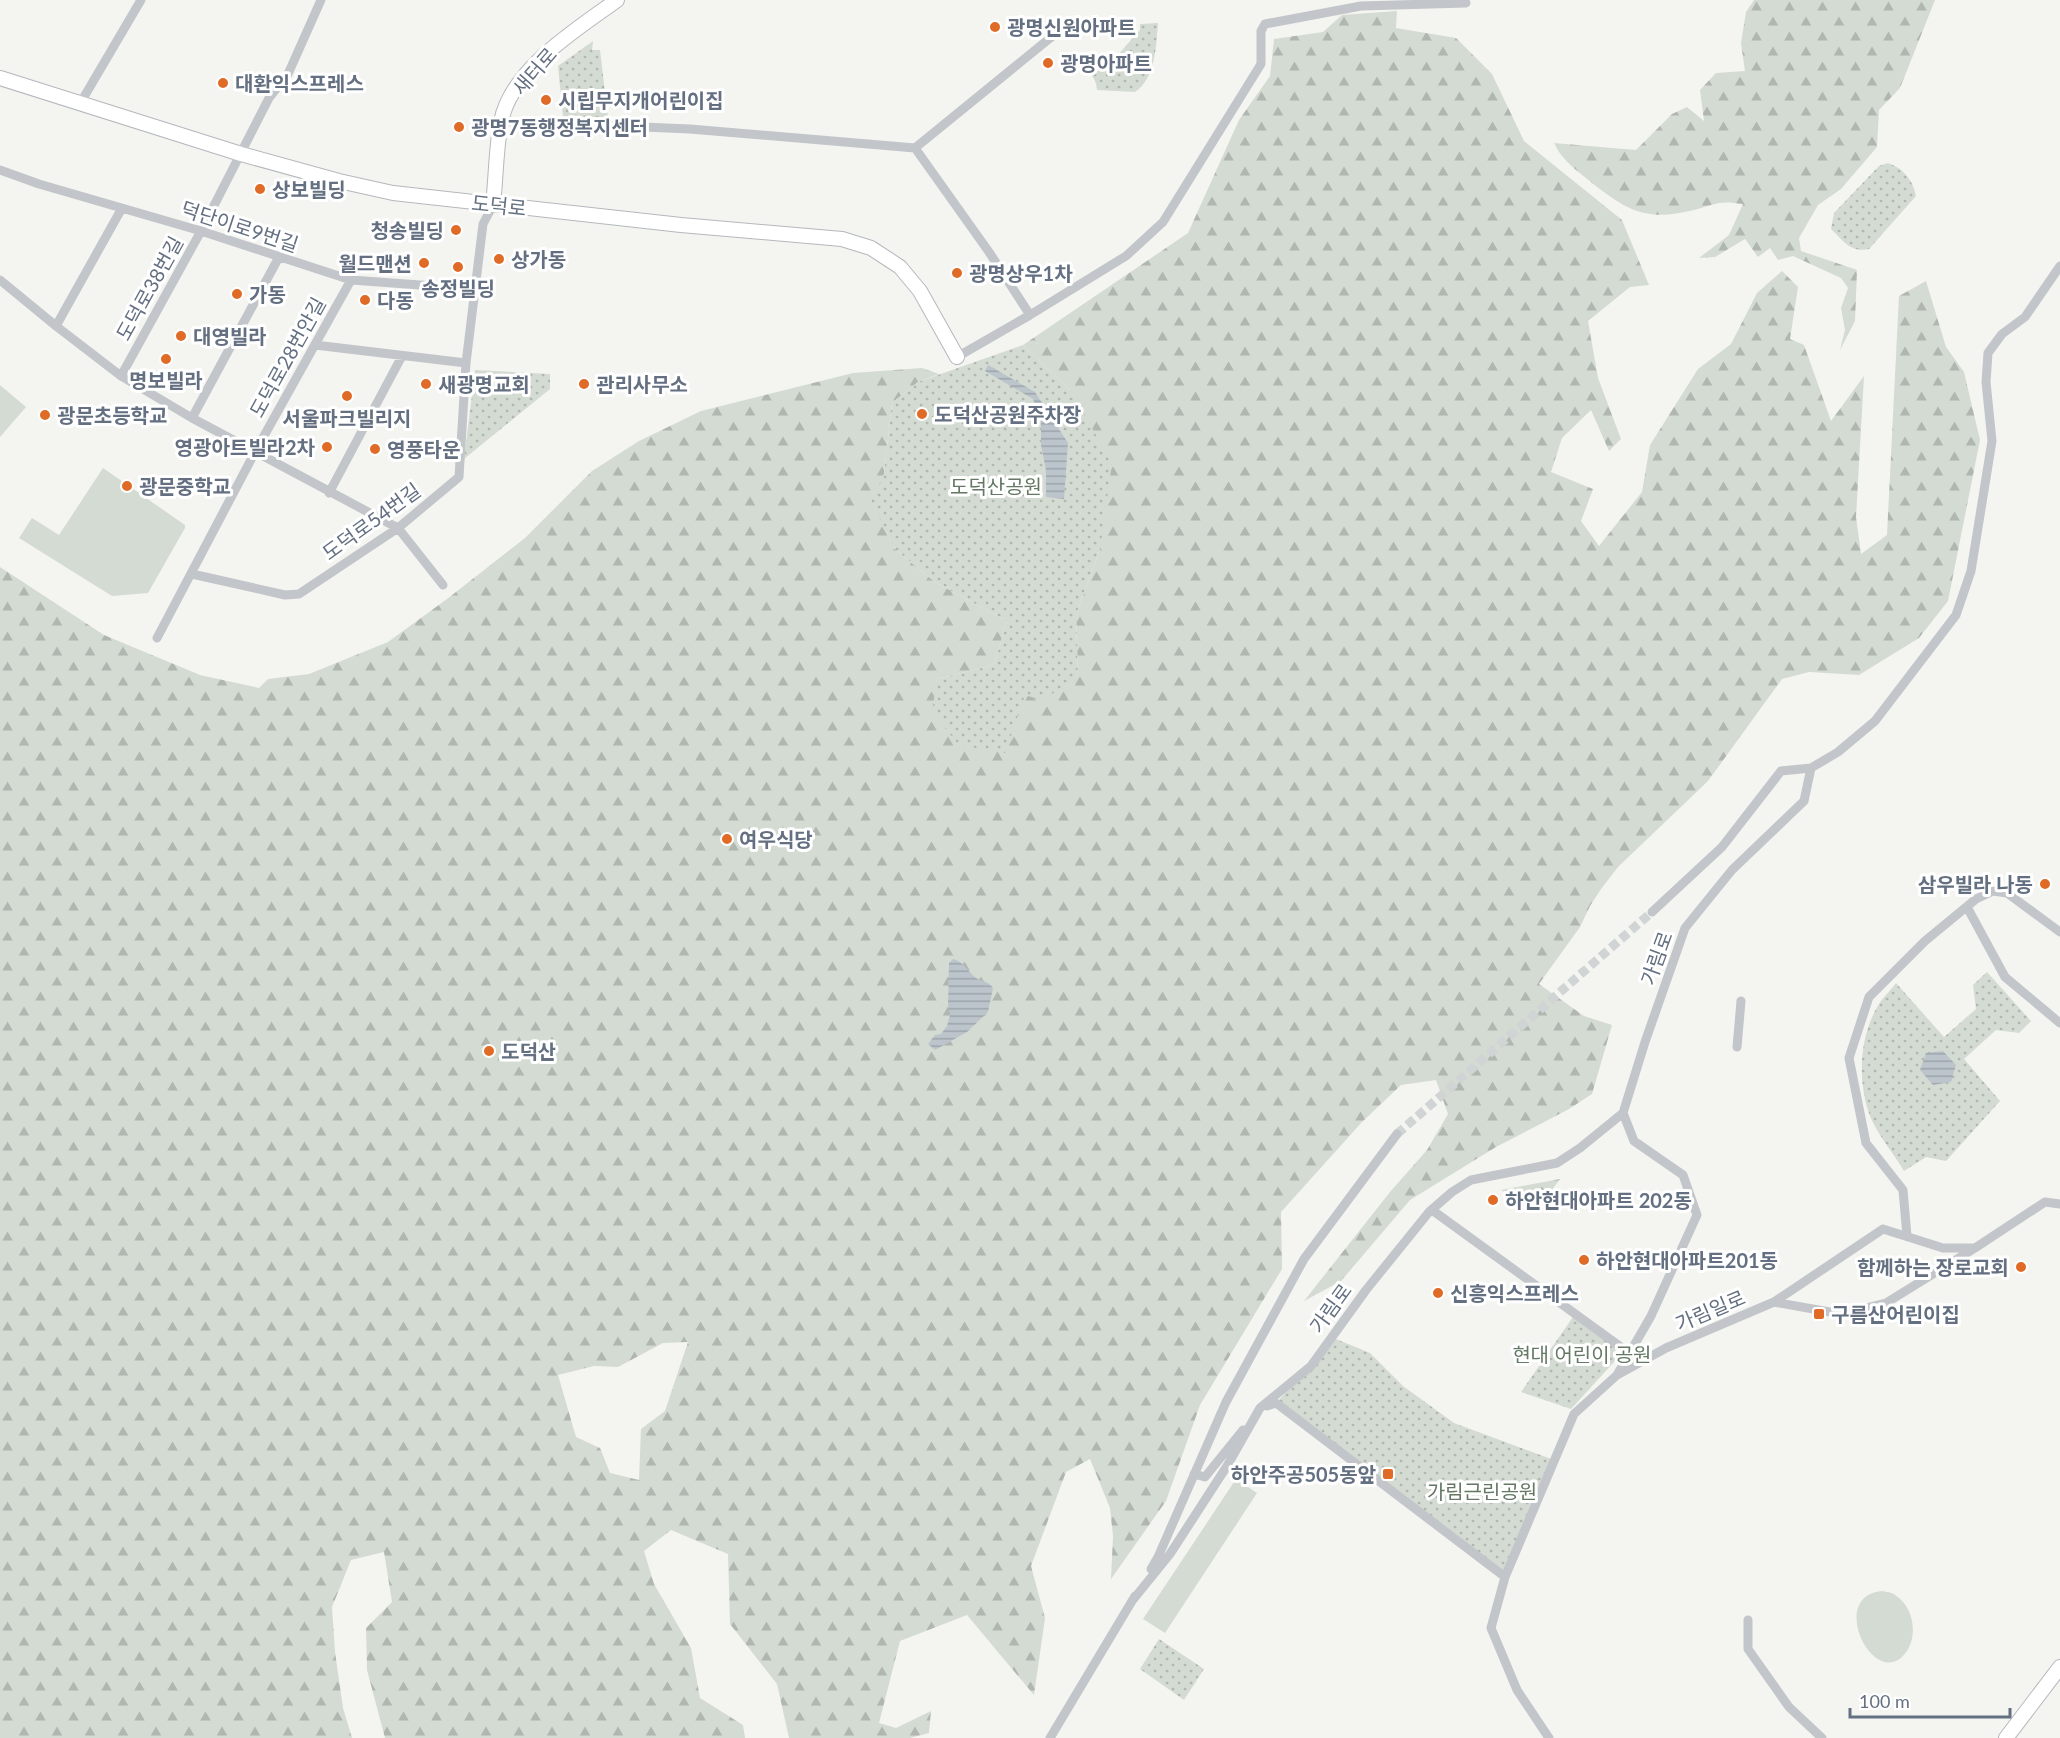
<svg xmlns="http://www.w3.org/2000/svg" width="2060" height="1738" viewBox="0 0 2060 1738" font-family="Lato,'Noto Sans KR',sans-serif">
  <style>
    .grass { fill: #d4dbd2 }
    .forest { fill: url(#forest-firs); fill-rule: evenodd }
    .park { fill: url(#park-dots) }
    .water { fill: url(#water-rules) }
    .lines { fill: none; stroke-linecap: round; stroke-linejoin: round }
    .street-tunnel { stroke: #d0d4d5; stroke-width: 9; stroke-dasharray: 9 4.5; stroke-linecap: butt }
    .secondary-casing { stroke: #b4b8bd; stroke-width: 16 }
    .street { stroke: #c2c5c9; stroke-width: 9 }
    .secondary { stroke: #fff; stroke-width: 14 }
    .poi-dot { fill: #df6b26; stroke: #fff; stroke-width: 2 }
    .labels { text-anchor: middle; dominant-baseline: central; stroke-width: 6; stroke-linejoin: round; paint-order: stroke }
    .poi-label { font-size: 20px; font-weight: bold; fill: #647081; stroke: #fff; text-anchor: start }
    .street-label { font-size: 20px; fill: #647081; stroke: #fff }
    .park-label { font-size: 20px; fill: #647863; stroke: #fff }
  </style>
  <defs>
    <pattern id="forest-firs" width="22" height="20" patternUnits="userSpaceOnUse" patternTransform="scale(1.5)"><rect width="22" height="20" fill="#d4dbd2"/><path d="M5 1l3.5 6h-7zM16 11l3.5 6h-7z" fill="#b0b6b0"/></pattern>
    <pattern id="park-dots" width="8" height="8" patternUnits="userSpaceOnUse" patternTransform="scale(1.5)"><rect width="8" height="8" fill="#d4dbd2"/><path d="M2 2h.1M6 6h.1" fill="none" stroke="#b0b6b0" stroke-width="1.8" stroke-linecap="round"/></pattern>
    <pattern id="water-rules" width="6" height="5" patternUnits="userSpaceOnUse" patternTransform="scale(1.5)"><rect width="6" height="5" fill="#bdc5cc"/><path d="M0 2.5h6" fill="none" stroke="#9da4ab"/></pattern>
  </defs>
  <rect width="100%" height="100%" fill="#f4f5f1"/>
  <path class="grass" d="M0,385L26,407L0,437Z
    M103,468L185,525V528L148,593L112,596L19,538L32,518L59,535Z
    M1236,1479L1257,1493L1165,1633L1143,1619Z
    M1882,1591C1886,1592 1892,1592 1895,1595C1915,1607 1919,1640 1903,1656C1872,1687 1828,1596 1882,1591Z"/>
  <path class="forest" d="M1754,0H1935L1900,88L1879,110L1877,147L1841,189L1818,205L1799,238L1801,251L1857,270L1855,321L1840,350L1845,330L1841,308L1848,288L1841,278L1793,256L1778,260L1770,248L1758,257L1745,239L1715,257L1699,258L1729,235L1743,204C1718,200 1716,204 1694,210C1647,222 1628,211 1592,183C1577,170 1563,162 1554,143L1636,150L1672,114L1687,107L1704,121L1700,90L1716,73L1745,71L1741,43L1746,12Z
    M1397,11L1396,28L1456,38L1492,74L1524,141L1622,220L1649,285L1630,287L1588,321L1598,378L1621,439L1609,451L1591,410L1562,438L1551,472L1593,489L1581,521L1599,546L1642,492L1650,445L1698,369L1731,344L1757,293L1782,271L1798,287L1790,339L1804,345L1831,421L1864,376L1856,517L1861,554L1887,535L1899,296L1926,281L1946,347L1964,372L1980,440L1948,601L1919,638L1859,675L1809,672L1782,679L1708,781L1618,867L1601,889L1590,906L1580,927L1539,984L1584,1016L1612,1025L1592,1094L1569,1109L1496,1147L1410,1200L1341,1281L1304,1301L1390,1192L1427,1150L1448,1114L1436,1080L1401,1085L1362,1122L1281,1212L1282,1269L1200,1405L1166,1501L1111,1579L1113,1536L1110,1508L1090,1459L1066,1472L1031,1566L1045,1618L1034,1695L967,1615L900,1641L879,1723L896,1728L931,1711L929,1733L910,1738H789L777,1684L730,1624L728,1554L671,1530L644,1551L654,1584L691,1648L700,1698L743,1725L745,1738H385L367,1670L366,1628L392,1602L384,1552L351,1560L332,1607L335,1652L343,1708L352,1738H0V567L104,635L200,675L259,688L268,679L309,674L388,642L447,599L525,538L592,471L639,441L701,411L853,373L922,368L939,374L918,382L892,403L884,474L872,501L895,549L935,582L1007,621L994,665L937,679L1025,695L1078,679L1076,615L1100,549L1070,390L1023,345L1188,233L1239,120L1270,76L1274,39L1323,32L1342,15ZM688,1342L665,1411L641,1429L639,1480L610,1473L600,1448L576,1437L558,1375L594,1366L618,1367L663,1343Z
    M1560,1179L1539,1207L1523,1197L1520,1202L1501,1190Z"/>
  <path class="park" d="M1158,23C1156,45 1156,78 1135,92L1097,90C1097,76 1083,68 1083,55L1116,57L1140,30V24Z
    M593,41L592,50H600L608,117H563L558,66Z
    M1888,163C1903,168 1913,180 1916,196L1869,249C1850,253 1844,241 1831,229L1834,213L1879,166Z
    M1023,345L1070,390L1112,463L1100,549L1076,615L1078,679L1041,700L1025,695L1005,753L959,745L932,712L937,679L994,665L1007,621L935,582L895,549L871,501L884,474L892,403L918,382Z
    M475,370L550,374V389L464,459Z
    M1987,972L2031,1021L2019,1033L1996,1030L1964,1059L2000,1101L1946,1161L1926,1157L1904,1171C1894,1154 1877,1134 1870,1116C1857,1081 1859,1036 1879,1004C1883,997 1891,990 1896,983L1944,1037L1976,1009L1973,985Z
    M1575,1314L1625,1350L1571,1409L1521,1392Z
    M1331,1337L1370,1353L1403,1386L1454,1423L1554,1460L1505,1577L1276,1403L1311,1366Z
    M1159,1639L1204,1669L1184,1700L1140,1669Z"/>
  <path class="water" d="M988,365L1035,392L1068,443L1064,499L1046,497V470L1041,445V421L1033,399L985,371Z
    M953,959C963,961 968,972 976,978C983,982 988,981 993,988L988,1012L967,1032L935,1050L928,1044L935,1035L941,1034L947,1026L950,1015L948,1005L949,963Z
    M1943,1051L1956,1065L1951,1082L1933,1085L1920,1070L1926,1053Z"/>
  <g class="lines">
    <path class="street-tunnel" d="M1397,1134L1652,912"/>
    <defs>
      <path id="secondary" d="M0,78L241,154L339,181L393,193L681,225L842,239L871,248L900,267L920,291L957,357
        M493,205C496,178 496,148 501,122C511,69 576,30 617,0
        M2006,1738L2060,1667"/>
    </defs>
    <use href="#secondary" class="secondary-casing"/>
    <path class="street" d="M81,102L141,0
      M501,121L690,129L915,148L989,252L1030,315L957,357
      M915,148L1055,34
      M0,170L39,184L201,231L351,280L475,289
      M0,280L56,326L121,376L192,418L398,528L443,585
      M1030,315L1126,256L1163,222L1261,64V31L1265,24L1361,6L1466,3
      M56,326L122,208
      M315,345L466,363
      M121,376L201,231L269,98L288,74L321,0
      M192,418L279,257
      M329,493L402,356
      M192,574L285,595L299,594L398,528L459,477L466,363L483,224L493,205
      M157,638L255,452L351,280
      M1811,768L1838,752L1875,721L1956,615L1971,571L1992,441L1986,382L1988,353L2002,334L2025,317L2060,266
      M1967,907L2005,977L2060,1023
      M1737,1047L1741,1001
      M1432,1210L1629,1353
      M1907,1236L1903,1190L1866,1143L1849,1058L1869,997L1925,941L1976,899L1993,891L2007,893L2060,932
      M1774,1302L1883,1229L1943,1248H1975
      M1617,1375L1651,1316L1697,1215L1683,1175L1634,1141L1623,1113L1645,1042L1685,928L1732,870L1804,801L1811,768L1781,771L1722,847L1652,912
      M1267,1406L1276,1403L1505,1577
      M1194,1474L1205,1477L1243,1430
      M1151,1569L1158,1557L1226,1402L1304,1259L1397,1134
      M1132,1601L1170,1554L1227,1466L1260,1408L1311,1366L1366,1290L1429,1212L1452,1192L1471,1180L1557,1163L1580,1148L1623,1113
      M1748,1620V1649L1789,1707L1822,1738
      M1050,1738L1135,1596
      M1549,1738L1517,1690L1491,1628L1505,1577L1574,1414L1617,1375L1666,1348L1774,1302L1841,1314L1886,1303L1975,1248L2045,1202L2060,1204"/>
    <use href="#secondary" class="secondary"/>
  </g>
  <g class="poi-dot">
    <circle cx="995" cy="27" r="6"/>
    <circle cx="1048" cy="63" r="6"/>
    <circle cx="223" cy="83" r="6"/>
    <circle cx="546" cy="100" r="6"/>
    <circle cx="459" cy="127" r="6"/>
    <circle cx="260" cy="189" r="6"/>
    <circle cx="456" cy="230" r="6"/>
    <circle cx="499" cy="259" r="6"/>
    <circle cx="424" cy="263" r="6"/>
    <circle cx="458" cy="267" r="6"/>
    <circle cx="957" cy="273" r="6"/>
    <circle cx="237" cy="294" r="6"/>
    <circle cx="365" cy="300" r="6"/>
    <circle cx="181" cy="336" r="6"/>
    <circle cx="166" cy="359" r="6"/>
    <circle cx="426" cy="384" r="6"/>
    <circle cx="584" cy="384" r="6"/>
    <circle cx="347" cy="396" r="6"/>
    <circle cx="922" cy="414" r="6"/>
    <circle cx="45" cy="415" r="6"/>
    <circle cx="327" cy="447" r="6"/>
    <circle cx="375" cy="449" r="6"/>
    <circle cx="127" cy="486" r="6"/>
    <circle cx="727" cy="839" r="6"/>
    <circle cx="2045" cy="884" r="6"/>
    <circle cx="489" cy="1051" r="6"/>
    <circle cx="1493" cy="1200" r="6"/>
    <circle cx="1584" cy="1260" r="6"/>
    <circle cx="2021" cy="1267" r="6"/>
    <circle cx="1438" cy="1293" r="6"/>
    <rect x="1813" y="1308" width="12" height="12" rx="3"/>
    <rect x="1382" y="1468" width="12" height="12" rx="3"/>
  </g>
  <g class="labels">
    <g class="poi-label">
      <text x="1007" y="27">광명신원아파트</text>
      <text x="1060" y="63">광명아파트</text>
      <text x="235" y="83">대환익스프레스</text>
      <text x="558" y="100">시립무지개어린이집</text>
      <text x="471" y="127">광명7동행정복지센터</text>
      <text x="272" y="189">상보빌딩</text>
      <text x="444" y="230" text-anchor="end">청송빌딩</text>
      <text x="511" y="259">상가동</text>
      <text x="412" y="263" text-anchor="end">월드맨션</text>
      <text x="969" y="273">광명상우1차</text>
      <text x="458" y="288" text-anchor="middle">송정빌딩</text>
      <text x="249" y="294">가동</text>
      <text x="377" y="300">다동</text>
      <text x="193" y="336">대영빌라</text>
      <text x="166" y="380" text-anchor="middle">명보빌라</text>
      <text x="438" y="384">새광명교회</text>
      <text x="596" y="384">관리사무소</text>
      <text x="934" y="414">도덕산공원주차장</text>
      <text x="57" y="415">광문초등학교</text>
      <text x="347" y="418" text-anchor="middle">서울파크빌리지</text>
      <text x="315" y="447" text-anchor="end">영광아트빌라2차</text>
      <text x="387" y="449">영풍타운</text>
      <text x="139" y="486">광문중학교</text>
      <text x="739" y="839">여우식당</text>
      <text x="2033" y="884" text-anchor="end">삼우빌라 나동</text>
      <text x="501" y="1051">도덕산</text>
      <text x="1505" y="1200">하안현대아파트 202동</text>
      <text x="1596" y="1260">하안현대아파트201동</text>
      <text x="2009" y="1267" text-anchor="end">함께하는 장로교회</text>
      <text x="1450" y="1293">신흥익스프레스</text>
      <text x="1831" y="1314">구름산어린이집</text>
      <text x="1376" y="1474" text-anchor="end">하안주공505동앞</text>
    </g>
    <g class="street-label">
      <text transform="translate(534 71) rotate(-49)">새터로</text>
      <text transform="translate(499 205) rotate(6)">도덕로</text>
      <text transform="translate(240 226) rotate(18)">덕단이로9번길</text>
      <text transform="translate(149 288) rotate(-61)">도덕로38번길</text>
      <text transform="translate(287 357) rotate(-61)">도덕로28번안길</text>
      <text transform="translate(371 521) rotate(-36)">도덕로54번길</text>
      <text transform="translate(1656 958) rotate(-70)">가림로</text>
      <text transform="translate(1330 1308) rotate(-54)">가림로</text>
      <text transform="translate(1710 1310) rotate(-23)">가림일로</text>
    </g>
    <g class="park-label">
      <text x="996" y="486">도덕산공원</text>
      <text x="1582" y="1354">현대 어린이 공원</text>
      <text x="1482" y="1491">가림근린공원</text>
    </g>
  </g>
  <path d="M1850 1708v9h160v-9" fill="none" stroke="#647081" stroke-width="3"/>
  <text x="1859" y="1708" font-size="18" fill="#647081" stroke="#ffffff" stroke-width="4.5" paint-order="stroke">100 m</text>
</svg>
